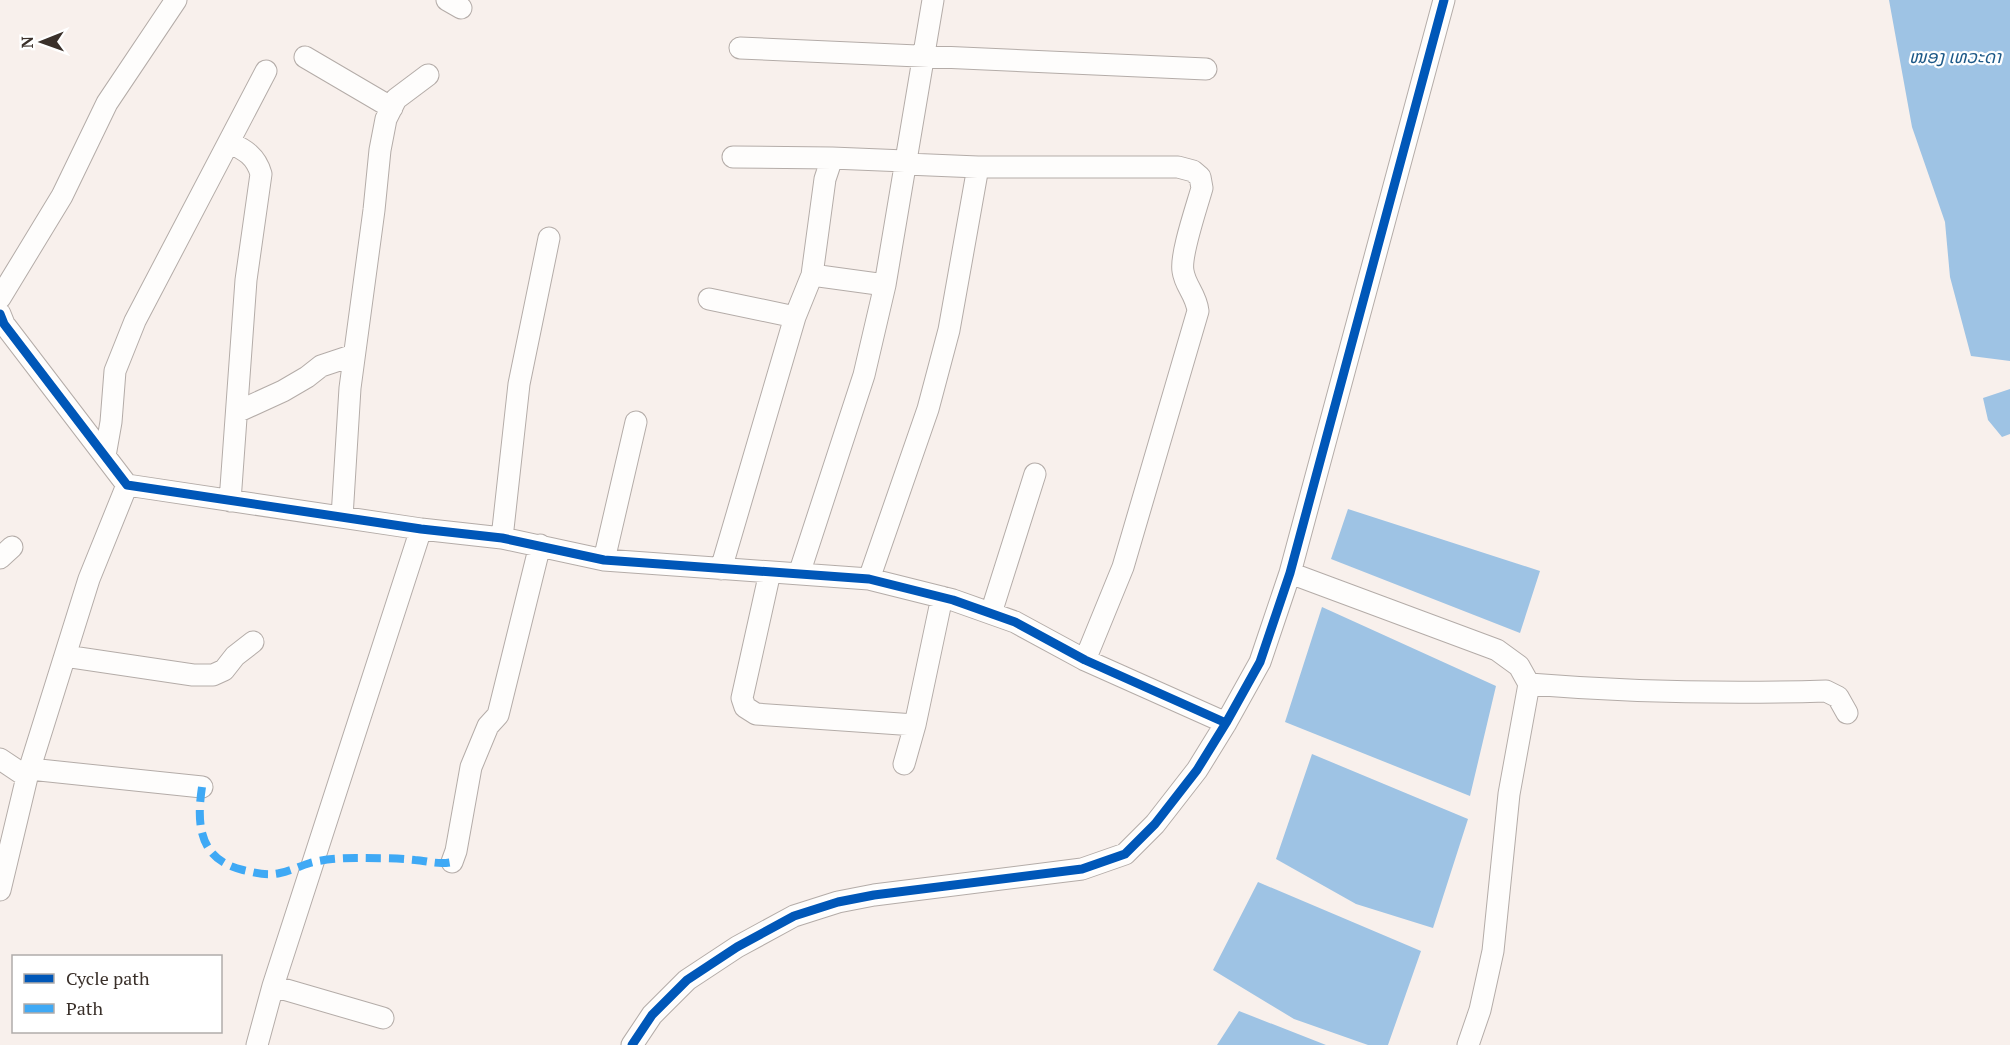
<svg xmlns="http://www.w3.org/2000/svg" width="2010" height="1045" viewBox="0 0 2010 1045" font-family="'PT Serif','Noto Sans Lao',serif">
  <style>
    .water { fill: #9ec3e4 }
    .lines { fill: none; stroke-linecap: round; stroke-linejoin: round }
    .minor-casing { stroke: #b4aca8; stroke-width: 23 }
    .minor { stroke: #fefdfc; stroke-width: 21 }
    .quiet { stroke: #3fa9f5; stroke-width: 8; stroke-dasharray: 15 8; stroke-linecap: butt }
    .cycleway-casing { stroke: #fff; stroke-width: 13 }
    .cycleway { stroke: #0057b8; stroke-width: 9 }
    .labels { text-anchor: middle; dominant-baseline: central; stroke-width: 4.5; stroke-linejoin: round; paint-order: stroke }
    .water-label { font-size: 18px; font-style: italic; fill: #1d5988; stroke: #fff }
  </style>
  <rect width="100%" height="100%" fill="#f8f0ec"/>
  <path class="water" d="M1889,0H2010V361L1971,356L1950,277L1945,222L1912,127Z
    M2010,389V434L2002,437L1988,420L1983,398Z
    M1348,509L1540,571L1520,633L1331,559Z
    M1322,607L1496,686L1470,796L1285,722Z
    M1312,754L1468,819L1433,928L1356,904L1276,859Z
    M1258,882L1421,951L1388,1045H1368L1294,1019L1213,970Z
    M1239,1011L1326,1045H1217Z"/>
  <g class="lines">
    <defs>
      <path id="minor" d="M447,0L461,8
        M740,48L1206,69
        M305,57L392,108
        M229,142C245,150 256,156 261,174L246,280L230,501
        M733,157L832,158
        M906,164L978,167H1178L1193,171L1200,177L1202,188C1197,206 1180,255 1183,271C1185,286 1196,294 1198,311L1123,567L1085,660
        M812,275L885,285
        M0,298L62,196L107,103L176,0
        M709,299L795,317
        M0,314L4,324L127,485L421,529L502,538L604,560L869,579L953,600L1015,622L1085,660L1226,723
        M237,412L283,391L307,377L321,366L354,355
        M105,456L111,422L115,371L135,321L266,71
        M342,517L350,388L374,210L380,150L386,119L396,99L428,75
        M502,538L519,384L549,238
        M0,558L12,547
        M604,560L636,422
        M721,569L795,317L812,275L825,179L832,158L905,161
        M770,572L742,698L745,707L756,714L915,725
        M1290,573L1497,650L1519,666L1529,684L1509,794L1493,951L1480,1010L1468,1045
        M799,574L864,375L885,285L933,0
        M869,579L928,409L949,330L978,167
        M991,613L1035,474
        M65,656L193,675H213L224,670L235,656L253,642
        M1529,684C1628,692 1727,694 1826,691L1838,697L1847,713
        M0,759L27,777
        M904,764L915,725L942,597
        M30,769L202,787
        M452,862L456,851L471,767L488,726L498,715L540,545
        M0,890L27,777L89,579L127,485
        M273,986L383,1018
        M257,1045L273,986L421,529
        M632,1045L652,1015L687,980L737,947L794,916L838,902L874,895L1082,869L1125,854L1155,824L1197,770L1226,723L1260,662L1290,573L1444,0"/>
    </defs>
    <use href="#minor" class="minor-casing"/>
    <use href="#minor" class="minor"/>
    <path class="quiet" d="M202,787C196,826 200,860 243,870C256,873 267,876 280,873C290,871 300,866 310,863C324,859 342,858 356,858C375,858 396,858 415,860C428,861 439,865 452,862"/>
    <defs>
      <path id="cycleway" d="M0,314L4,324L127,485L421,529L502,538L604,560L869,579L953,600L1015,622L1085,660L1226,723
        M632,1045L652,1015L687,980L737,947L794,916L838,902L874,895L1082,869L1125,854L1155,824L1197,770L1226,723L1260,662L1290,573L1444,0"/>
    </defs>
    <use href="#cycleway" class="cycleway-casing"/>
    <use href="#cycleway" class="cycleway"/>
  </g>
  <g class="labels">
    <g class="water-label">
      <text x="1955" y="56">ໜອງ ເທວະດາ</text>
    </g>
  </g>
  <rect x="12" y="955" width="210" height="78" fill="#ffffff" stroke="#b0acaa" stroke-width="1.5"/>
  <rect x="24" y="974" width="30" height="9" fill="#0057b8" stroke="#b0acaa" stroke-width="1.5"/>
  <text x="66" y="985" font-size="18" fill="#3a302a">Cycle path</text>
  <rect x="24" y="1004" width="30" height="9" fill="#3fa9f5" stroke="#b0acaa" stroke-width="1.5"/>
  <text x="66" y="1015" font-size="18" fill="#3a302a">Path</text>
  <g transform="translate(42 42) rotate(269)" stroke="#ffffff" stroke-width="4.5" paint-order="stroke">
  <path d="M0-4.5L10 22L0 15L-10 22Z" fill="#3a302a"/>
  <text y="-9" font-size="16" font-weight="bold" text-anchor="middle" fill="#3a302a">N</text>
  </g>
</svg>
